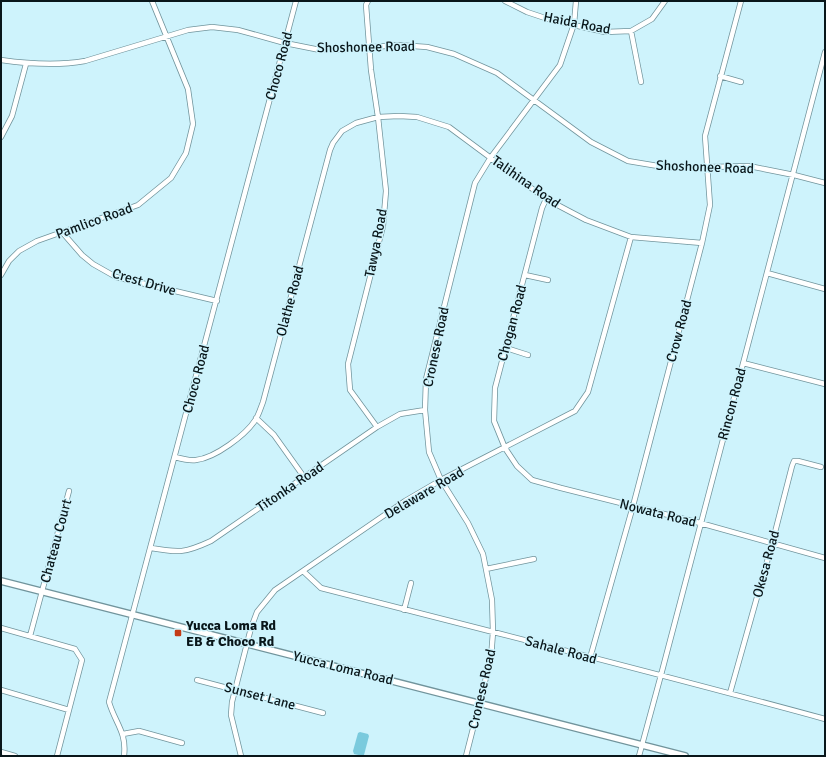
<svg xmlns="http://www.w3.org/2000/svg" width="826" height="757" viewBox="0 0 826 757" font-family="Signika,sans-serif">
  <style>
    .green { fill: #7acadd }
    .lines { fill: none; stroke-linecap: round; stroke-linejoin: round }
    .minor-casing { stroke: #71949c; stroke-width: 6 }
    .major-casing { stroke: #71949c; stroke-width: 8 }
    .minor { stroke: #fff; stroke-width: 4.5 }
    .major { stroke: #fff; stroke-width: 5.5 }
    .poi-dot { fill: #c43b17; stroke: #cef3fc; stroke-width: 1.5 }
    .labels { text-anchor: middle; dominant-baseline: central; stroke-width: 3; stroke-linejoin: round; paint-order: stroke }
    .street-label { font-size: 14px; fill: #09161a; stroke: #cef3fc }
    .poi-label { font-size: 14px; font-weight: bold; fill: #09161a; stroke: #cef3fc; text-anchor: start }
  </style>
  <rect width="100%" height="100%" fill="#cef3fc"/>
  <path class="green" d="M360,732L368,734L369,736L364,755L363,756L354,754L353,751L358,733Z"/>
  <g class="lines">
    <defs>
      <path id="minor" d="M368,1L366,5L371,70L378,117L386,191L383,226L348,364L350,390L377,427
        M505,1L527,12L551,20L605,32L631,31L652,19L665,1
        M631,31L641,82
        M1,60C29,64 57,66 85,61L188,30L212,27L238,30L285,43L320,50H338L398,45L427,47L454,54L497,73L591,142L628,161L670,168L749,166L794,175L825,183
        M720,76L741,82
        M1,137L12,116L26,64
        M546,199L542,208L495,388L494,421L505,448L517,466L532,480L561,488L700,523L825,558
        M62,232L82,255L93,264L116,277L217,301
        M767,273L825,289
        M1,275L9,261L19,251L37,241L138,205L171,178L186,153L193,124L188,89L152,1
        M525,275L548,280
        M506,348L528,355
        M743,363L825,384
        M256,418L274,435L304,477
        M175,457C182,459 189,461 196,460C215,458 246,435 256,419C259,414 261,407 263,402L330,150L333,143L342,131L356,123L378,117L399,116L417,117L449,127L546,199L586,220L631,237L702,243
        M151,548C179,553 185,553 211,541L377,427L400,414L425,410
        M486,569L534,559
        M303,571L321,588C489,631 657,673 825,719
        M404,610L411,583
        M1,628L75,649L82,660L57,756
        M30,636L69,491
        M590,658L633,506L702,243L710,205L705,136L741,1
        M197,680L323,713
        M1,690L69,710
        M730,693L772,544L792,466L794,461H798L821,467
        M123,734L139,731L182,743
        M1,752L15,756
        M124,756C127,732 115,723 109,702L296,1
        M241,756L231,715L232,702L251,628L257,612L275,590L405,501L441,480L575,411L588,392L631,237
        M466,756L491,658L493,632L492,600L483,554L468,523L441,480L429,452L425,410L426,379L475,183L491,157L560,65L574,24L576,1
        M639,756L661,675L825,52"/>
      <path id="major" d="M1,581L685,756"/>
    </defs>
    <use href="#minor" class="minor-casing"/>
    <use href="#major" class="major-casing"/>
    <use href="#minor" class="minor"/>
    <use href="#major" class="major"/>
  </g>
  <rect class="poi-dot" x="174" y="629" width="8" height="8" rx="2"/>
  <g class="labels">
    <g class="street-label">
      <text transform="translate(577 23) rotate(11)">Haida Road</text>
      <text transform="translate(366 47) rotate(-1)">Shoshonee Road</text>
      <text transform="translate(279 66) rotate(-75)">Choco Road</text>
      <text transform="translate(705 167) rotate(2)">Shoshonee Road</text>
      <text transform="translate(526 182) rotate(35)">Talihina Road</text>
      <text transform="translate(94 221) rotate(-20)">Pamlico Road</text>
      <text transform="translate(376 243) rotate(-79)">Tawya Road</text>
      <text transform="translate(144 282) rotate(16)">Crest Drive</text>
      <text transform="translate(290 301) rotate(-75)">Olathe Road</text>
      <text transform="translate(512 323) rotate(-75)">Chogan Road</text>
      <text transform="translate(679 331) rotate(-75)">Crow Road</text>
      <text transform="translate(436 347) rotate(-78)">Cronese Road</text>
      <text transform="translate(196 379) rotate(-75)">Choco Road</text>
      <text transform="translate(732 404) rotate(-75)">Rincon Road</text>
      <text transform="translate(290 487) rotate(-34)">Titonka Road</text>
      <text transform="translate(424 493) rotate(-30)">Delaware Road</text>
      <text transform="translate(658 513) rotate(14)">Nowata Road</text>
      <text transform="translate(56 541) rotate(-75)">Chateau Court</text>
      <text transform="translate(766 564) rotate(-75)">Okesa Road</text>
      <text transform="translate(561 650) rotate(15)">Sahale Road</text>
      <text transform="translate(343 668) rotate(14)">Yucca Loma Road</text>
      <text transform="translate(482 689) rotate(-77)">Cronese Road</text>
      <text transform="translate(260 696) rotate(15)">Sunset Lane</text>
    </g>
    <g class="poi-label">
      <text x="186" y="625">Yucca Loma Rd<tspan x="186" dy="16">EB &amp; Choco Rd</tspan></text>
    </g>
  </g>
  <rect width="826" height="757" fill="none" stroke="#09161a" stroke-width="4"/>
</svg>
